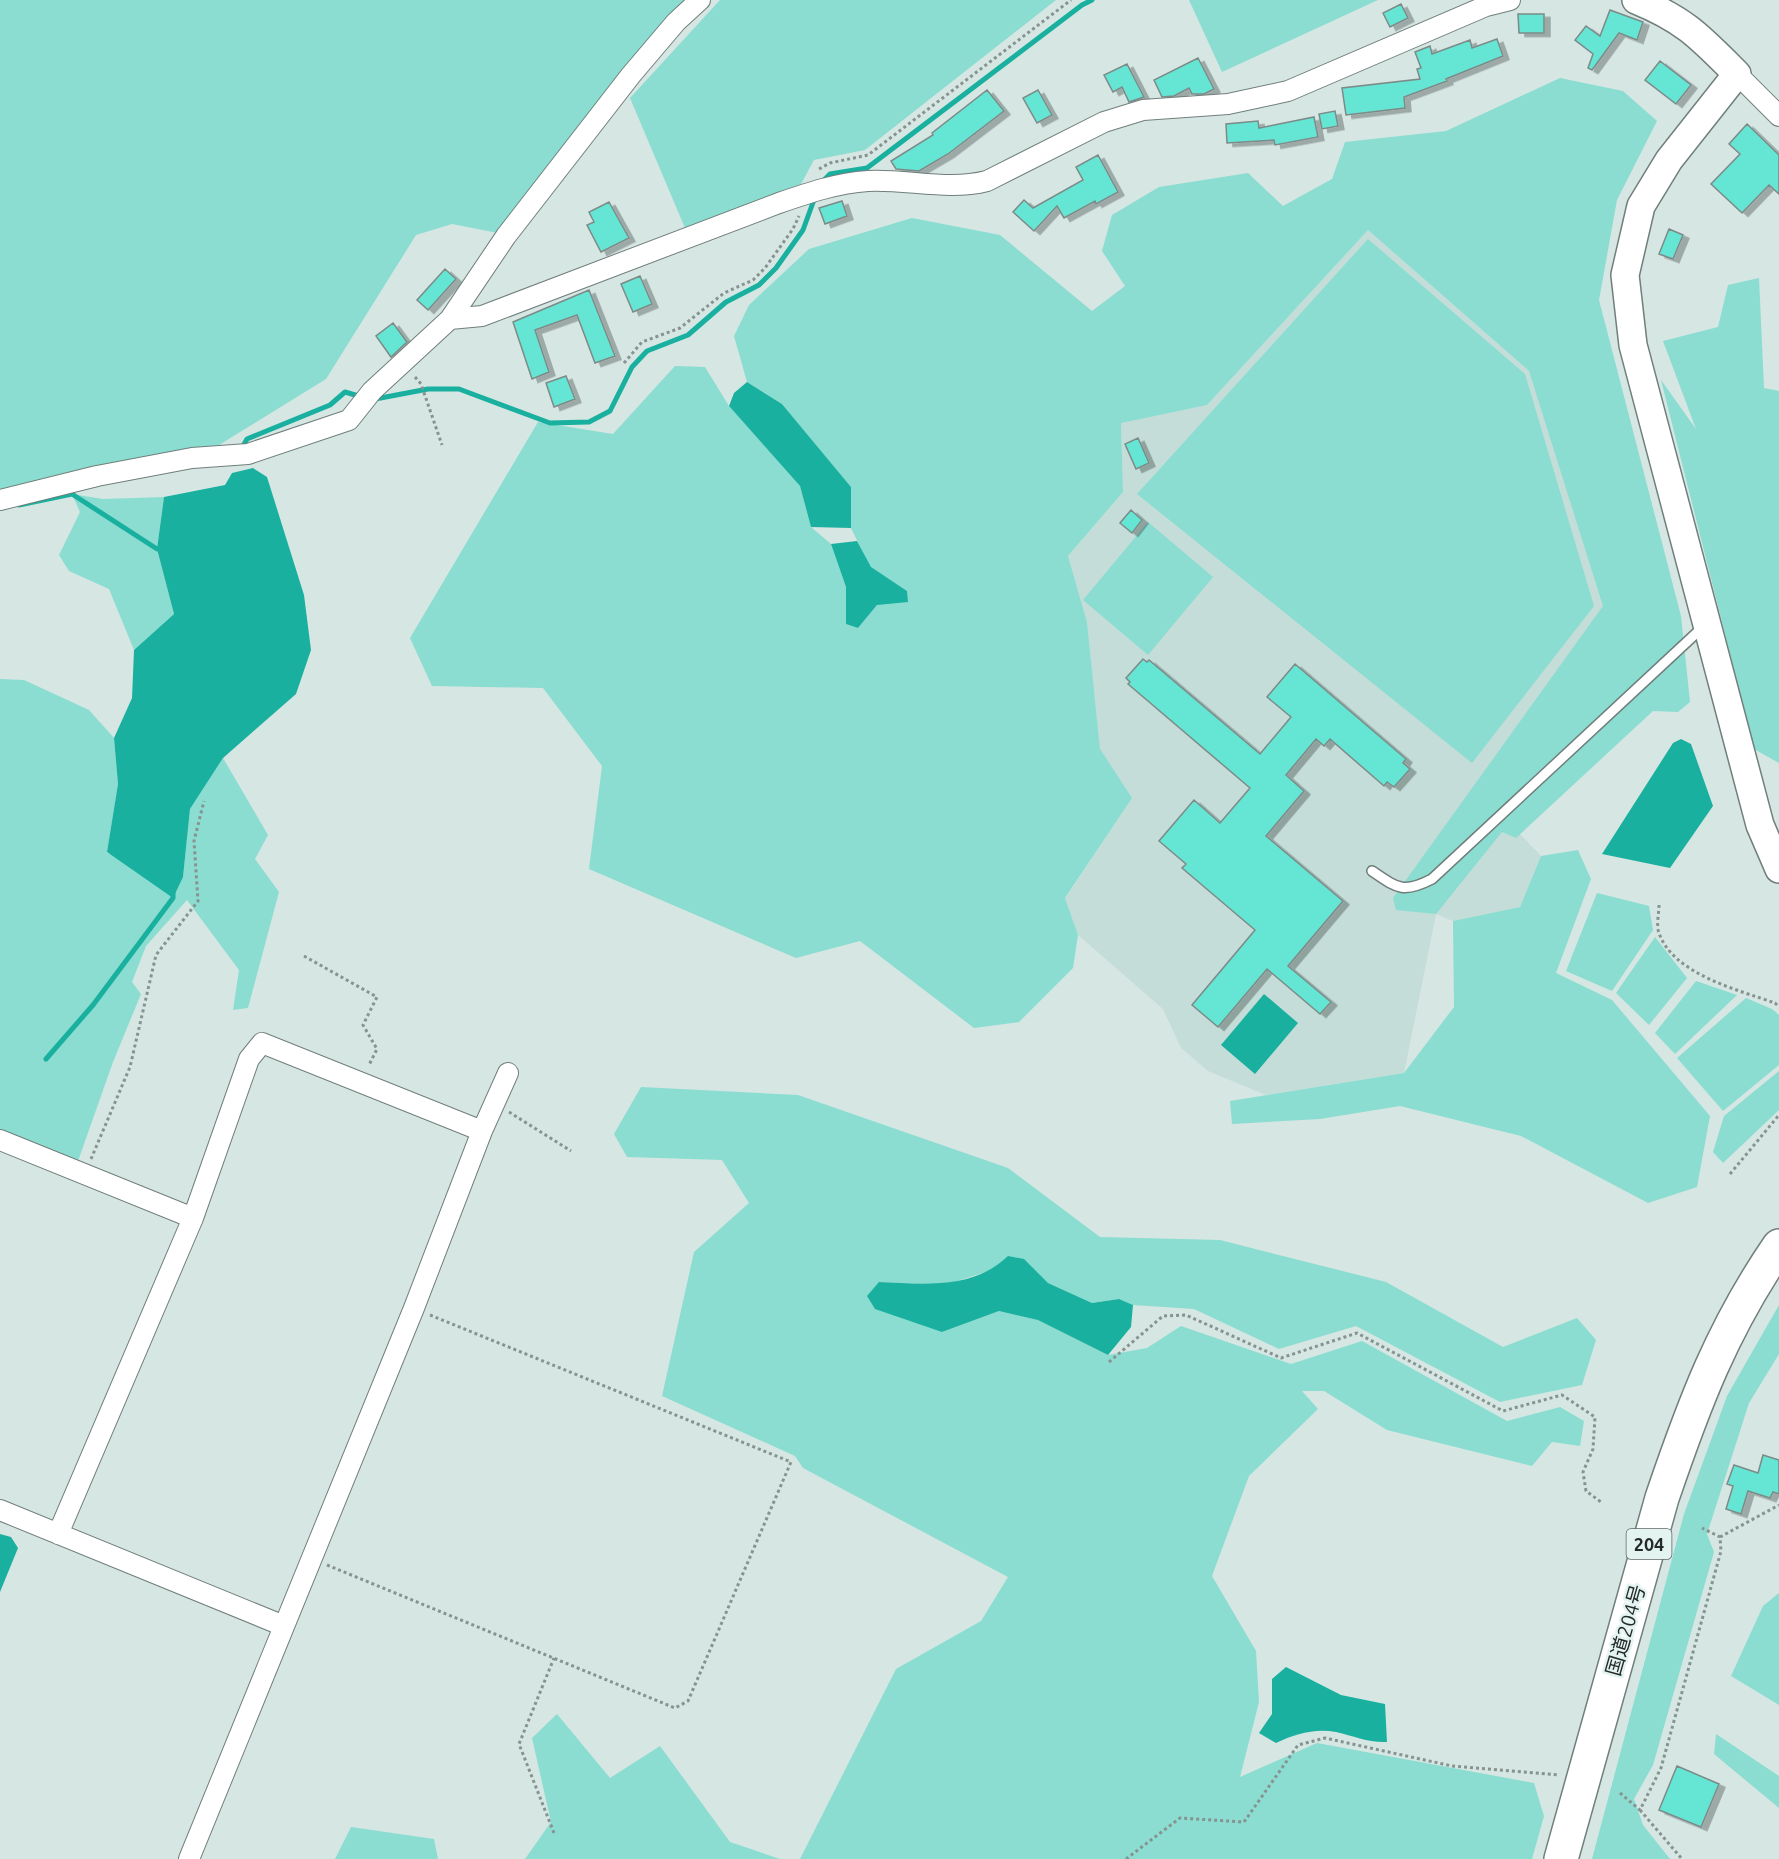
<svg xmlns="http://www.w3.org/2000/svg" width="1779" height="1859" viewBox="0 0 1779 1859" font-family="Ubuntu,'Noto Sans JP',sans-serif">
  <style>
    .built { fill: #c4ddd8 }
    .green { fill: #8addd0 }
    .water { fill: #1ab09f }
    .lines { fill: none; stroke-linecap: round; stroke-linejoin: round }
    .stream { stroke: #1ab09f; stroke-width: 5 }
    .building { fill: #65e5d4; stroke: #7c8b88; stroke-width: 1.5; filter: url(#shadow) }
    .lane-casing { stroke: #707f7c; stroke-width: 12 }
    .street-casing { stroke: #707f7c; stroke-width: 22 }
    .secondary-casing { stroke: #707f7c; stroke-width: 30 }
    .highway-casing { stroke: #707f7c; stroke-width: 36 }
    .path { stroke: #879390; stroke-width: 3; stroke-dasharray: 3 3; stroke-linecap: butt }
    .lane { stroke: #fff; stroke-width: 9 }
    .street { stroke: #fff; stroke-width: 20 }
    .secondary { stroke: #fff; stroke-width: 27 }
    .highway { stroke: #fff; stroke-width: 33 }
    .labels { text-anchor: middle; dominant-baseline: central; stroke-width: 5; stroke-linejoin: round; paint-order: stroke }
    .shield { fill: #e3f3f0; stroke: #5d6665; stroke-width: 1.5 }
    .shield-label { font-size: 18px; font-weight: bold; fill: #242a29 }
    .street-label { font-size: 20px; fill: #242a29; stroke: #e3f3f0 }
  </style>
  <defs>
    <filter id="shadow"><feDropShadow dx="6" dy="3.5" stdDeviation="0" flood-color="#0004"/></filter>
  </defs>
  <rect width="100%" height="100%" fill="#d6e6e3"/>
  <path class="built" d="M1368,230L1529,371L1662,630L1516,830L1541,856L1520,907L1453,921L1436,914L1404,1073L1266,1095L1208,1071L1181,1048L1163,1009L1078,935L1065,899L1131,799L1100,750L1087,622L1068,556L1123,492L1121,422L1207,405Z"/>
  <path class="green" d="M0,0H685L667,19L498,233L452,224L416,235L326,379L219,445L0,489Z
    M720,0H1056L865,150L814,160L801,184L685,228L630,98Z
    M1189,0H1378L1222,72Z
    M1560,78L1623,91L1657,121L1617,200L1599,300L1681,616L1690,702L1678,712L1653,711L1516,838L1502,832L1436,914L1396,910L1393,898L1603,606L1529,371L1368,230L1207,405L1121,423L1123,492L1068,556L1087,622L1100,749L1132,798L1065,898L1078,935L1073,968L1019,1022L974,1028L860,941L796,958L589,869L602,766L543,688L432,686L410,638L538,422L613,434L675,366L705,367L729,406L800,486L811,527L831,544L846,587L847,624L858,628L877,605L907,591L870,567L851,528V487L782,404L747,382L734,336L749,305L809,249L912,218L1000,235L1092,311L1125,286L1102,251L1112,215L1159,187L1248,173L1283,206L1332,179L1345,142L1446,131Z
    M1368,239L1525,374L1594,606L1472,763L1137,494Z
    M1759,278L1764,388L1779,391V763L1754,749L1661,380L1696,429L1663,341L1718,327L1728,285Z
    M72,494L103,499L164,497L157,549L174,614L134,650L109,589L69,571L59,555L80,512Z
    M1148,522L1213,577L1148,655L1083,600Z
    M0,679L24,680L89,710L114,738L118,784L107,853L183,877L190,809L223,758L268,835L255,859L279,892L248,1008L233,1010L239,970L187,900L146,946L132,982L141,994L113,1062L78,1161L0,1130Z
    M1578,850L1591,879L1556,973L1612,1000L1710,1116L1697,1187L1648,1203L1521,1136L1400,1106L1320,1119L1232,1124L1230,1101L1404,1073L1454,1007L1453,921L1520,907L1541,856Z
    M1597,893L1649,906L1653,930L1612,991L1566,971Z
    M1655,937L1687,978L1649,1025L1616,993Z
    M1696,981L1737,995L1675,1054L1655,1033Z
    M1746,998L1772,1009L1779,1015V1065L1723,1111L1677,1058Z
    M1779,1071V1110L1723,1163L1713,1152L1724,1116Z
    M641,1087L798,1095L1008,1168L1100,1237L1220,1240L1386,1282L1503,1347L1577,1318L1596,1340L1582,1385L1500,1402L1356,1326L1279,1349L1194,1309L1133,1305L1119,1299L1092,1303L1048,1283L995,1269L945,1285L879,1282L942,1332L999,1311L1039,1320L1108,1355L1147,1348L1181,1326L1291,1364L1362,1341L1507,1421L1560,1407L1584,1421L1580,1446L1552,1442L1532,1466L1387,1430L1324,1391H1302L1318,1409L1249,1476L1212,1576L1256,1651L1259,1702L1240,1777L1317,1743L1534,1783L1544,1816L1532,1859H800L896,1669L981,1621L1008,1577L803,1468L795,1456L662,1396L694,1252L749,1203L722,1160L627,1157L614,1134Z
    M1779,1305V1354L1749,1403L1707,1534L1714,1552L1653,1765L1634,1799L1643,1825L1670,1859H1592L1684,1514L1727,1396Z
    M1779,1593V1705L1731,1676L1763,1606Z
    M557,1714L610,1778L660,1746L730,1842L780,1859H525L551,1822L532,1738Z
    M1716,1734L1779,1776V1808L1714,1754Z
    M351,1827L434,1839L438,1859H335Z"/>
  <path class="water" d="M747,382L782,404L851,487V528L811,527L800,486L729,406L734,393Z
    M253,468L267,477L304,595L311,650L296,694L223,758L190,809L183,877L173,898L107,852L118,784L114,738L132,698L134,650L174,614L157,549L164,497L225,485L232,473Z
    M857,541L871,567L907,591L908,602L877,605L858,628L846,624V587L831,544Z
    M1681,739L1691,744L1713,806L1670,868L1602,854L1673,743Z
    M1264,994L1298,1023L1255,1074L1221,1045Z
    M1008,1256L1024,1259L1048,1283L1092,1303L1119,1299L1133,1305L1131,1327L1108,1355L1038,1320L999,1311L942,1332L875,1309L867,1296L879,1282C924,1284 973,1290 1008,1256Z
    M0,1534L11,1537L18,1548L0,1592Z
    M1286,1667L1341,1695L1385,1704L1387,1742C1369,1743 1354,1736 1336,1732C1315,1728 1295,1734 1276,1743L1259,1733L1272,1714V1679Z"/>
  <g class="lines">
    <path class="stream" d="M821,183L830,174L867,168L1082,5L1092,0
      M370,400L428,389H459L550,423L589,422L610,411L632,367L647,351L688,335L726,302L759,285L776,268L803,230L815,197
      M241,450L247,439L330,405L345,392L362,397
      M19,505L72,494L157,549L164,546
      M46,1059L93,1005L173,898V892"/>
  </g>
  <path class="building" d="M1401,4L1408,18L1390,27L1383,13Z
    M1610,10L1643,22L1637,40L1619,33L1592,70L1588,68L1593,54L1575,40L1586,26L1600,36Z
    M1518,14H1544V33H1519Z
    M1497,39L1503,56L1446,79L1447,81L1404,97L1405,108L1346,115L1342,88L1420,79L1417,69L1421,68L1415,52L1430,46L1432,54L1470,40L1472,48Z
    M1198,58L1214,89L1204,94H1192L1189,88L1174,96L1162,97L1154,80Z
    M1660,61L1691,85L1676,104L1645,80Z
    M1127,64L1144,97L1129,102L1122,87L1113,92L1104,75Z
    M987,90L1004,111L948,154L919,171L896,169L891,161L933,135L932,133Z
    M1038,90L1052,115L1037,123L1023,98Z
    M1335,111L1338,126L1322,129L1319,114Z
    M1314,117L1318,137L1275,145L1274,140L1227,143L1226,124L1258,121L1259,128Z
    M1747,124L1779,155V194L1769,185L1742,213L1711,184L1740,154L1729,144Z
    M1098,155L1118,192L1096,204L1095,201L1064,218L1057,206L1034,231L1013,212L1024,200L1033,208L1083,180L1076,167Z
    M842,201L847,216L825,224L819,208Z
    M609,202L629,238L601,252L587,225L594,222L589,212Z
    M1669,229L1683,235L1673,259L1659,254Z
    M445,269L456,279L428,310L417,300Z
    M640,276L652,304L633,312L621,284Z
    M589,290L615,356L595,363L577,315L535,330L549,372L532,379L513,322Z
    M393,323L407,342L391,357L376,336Z
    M566,376L575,399L554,407L546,383Z
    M1138,438L1149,463L1136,469L1125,444Z
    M1131,510L1142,520L1132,533L1120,523Z
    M1143,659L1147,662L1149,660L1260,754L1291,717L1267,697L1295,664L1406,759L1403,763L1410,769L1394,787L1387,782L1384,786L1330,739L1324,746L1316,739L1286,775L1304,791L1266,836L1343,901L1288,966L1331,1002L1320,1014L1267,969L1218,1027L1192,1005L1255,930L1182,868L1186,864L1159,841L1194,800L1220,823L1250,788L1128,684L1130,682L1126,678Z
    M1763,1455L1779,1460V1494L1773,1492L1770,1498L1748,1491L1741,1514L1726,1509L1733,1486L1727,1484L1734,1465L1758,1473Z
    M1677,1766L1719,1784L1701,1827L1659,1810Z"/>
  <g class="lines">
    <defs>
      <path id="lane" d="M1372,871C1397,888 1403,894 1432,879L1704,626"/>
      <path id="street" d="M1737,74L1779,116
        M450,319L482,316L779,203C808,193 837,183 868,181C908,179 948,191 987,181L1104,122L1143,110L1228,104L1288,91L1486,6L1510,0
        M0,500L97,476L192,458L248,454L349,420L372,391L450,319L506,236L631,75L676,22L700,0
        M0,1140L193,1218
        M0,1510L284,1626
        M58,1534L193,1218L249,1059L262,1043L482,1131
        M189,1859L414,1308L482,1131L508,1073"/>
      <path id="secondary" d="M1636,0C1685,20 1700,37 1737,74L1669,160L1641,206L1625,275L1633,345L1760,825L1779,869"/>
      <path id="highway" d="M1561,1859L1662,1498C1694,1404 1722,1329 1779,1246"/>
    </defs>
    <use href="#lane" class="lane-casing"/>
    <use href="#street" class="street-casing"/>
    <use href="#secondary" class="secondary-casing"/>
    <use href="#highway" class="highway-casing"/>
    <path class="path" d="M819,169L830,163L868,155L1071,0
      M624,363L642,342L680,328L724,293L753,280L765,268L793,229L799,216
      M415,377L421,384L442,445
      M1659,905C1659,913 1656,926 1659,933C1673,974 1738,990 1775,1003L1779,1007
      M304,956L377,997L363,1025L377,1049L369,1065
      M509,1112L571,1151
      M91,1159L130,1067L156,955L198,901L194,841L204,801
      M1730,1174L1779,1115
      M1109,1362L1163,1316L1186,1315L1281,1358L1357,1333L1503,1411L1562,1395L1595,1417L1593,1449L1583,1472L1586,1491L1601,1502
      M1720,1537L1779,1505
      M327,1565L675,1708L688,1701L791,1462L430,1315
      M1620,1793L1640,1810L1661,1768L1721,1551L1720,1537L1702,1528
      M1640,1810L1682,1859
      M554,1833L519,1744L554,1658
      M1126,1859L1180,1818L1244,1822L1298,1745L1325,1738L1452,1766L1559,1775"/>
    <use href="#lane" class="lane"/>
    <use href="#street" class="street"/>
    <use href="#secondary" class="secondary"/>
    <use href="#highway" class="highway"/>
  </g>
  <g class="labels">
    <rect class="shield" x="1626.5" y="1529" width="45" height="30" rx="4.5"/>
    <g class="shield-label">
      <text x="1649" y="1544">204</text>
    </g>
    <g class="street-label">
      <text transform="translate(1625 1630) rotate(-74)">国道204号</text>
    </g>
  </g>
</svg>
